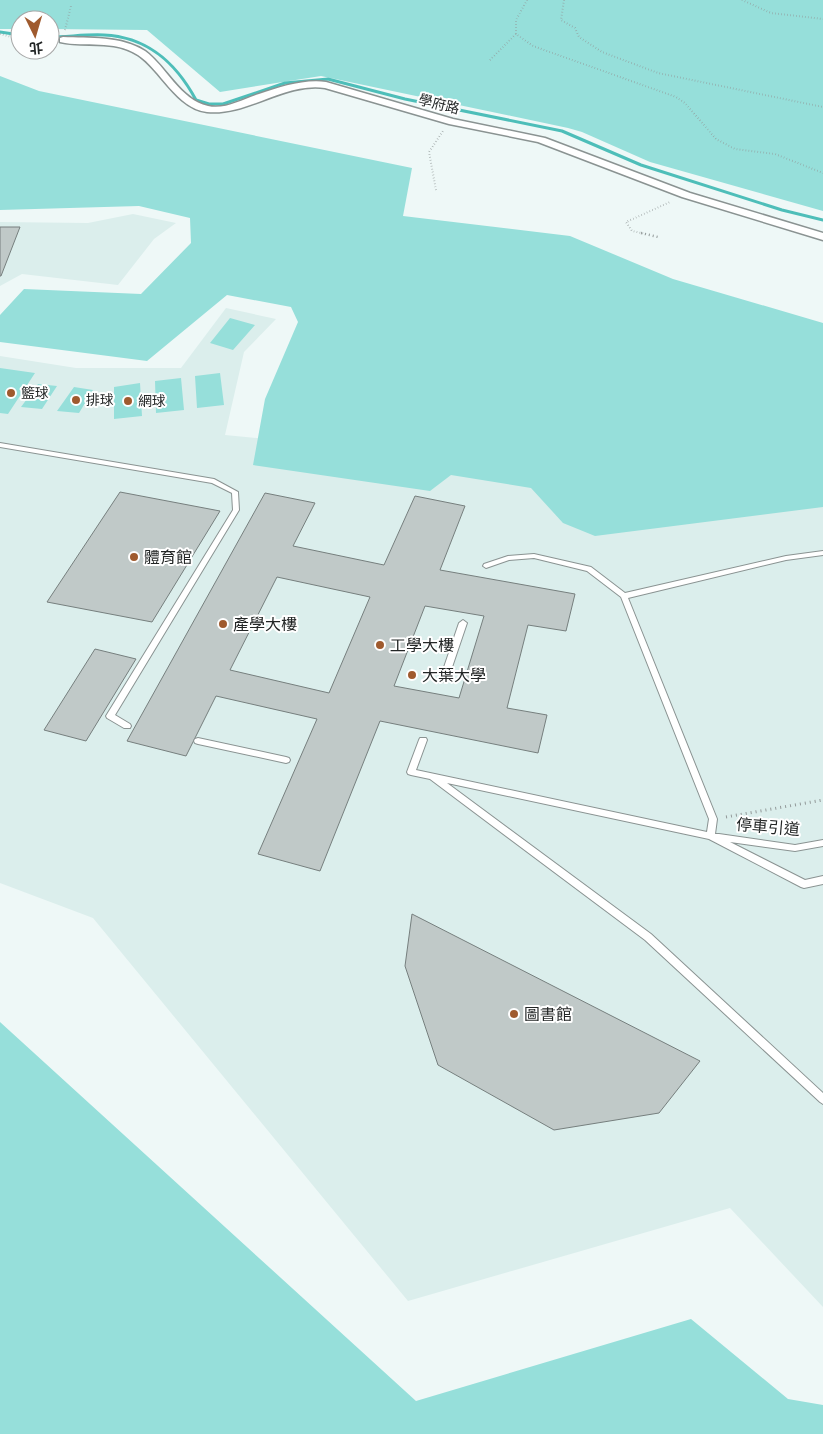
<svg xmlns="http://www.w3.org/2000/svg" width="823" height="1434" viewBox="0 0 823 1434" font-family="Cabin,'Noto Sans TC',sans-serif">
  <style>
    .built { fill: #dbeeec }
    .green { fill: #96dfda }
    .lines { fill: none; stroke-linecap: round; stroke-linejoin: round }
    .stream { stroke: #4ebeb9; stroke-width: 3 }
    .building { fill: #c0c9c8; stroke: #767f7e; fill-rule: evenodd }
    .lane-casing { stroke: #8a9392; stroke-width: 2 }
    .street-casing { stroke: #8a9392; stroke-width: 3 }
    .path-far2 { stroke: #929999; stroke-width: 2; stroke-dasharray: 0.5 2.5; stroke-linecap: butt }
    .path-far1 { stroke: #929999; stroke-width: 2.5; stroke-dasharray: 1 3; stroke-linecap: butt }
    .path { stroke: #929999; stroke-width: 3; stroke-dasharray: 1 4; stroke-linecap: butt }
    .lane { fill: #fff; fill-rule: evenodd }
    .street { fill: #fff; fill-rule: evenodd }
    .poi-dot { fill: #9f5a2e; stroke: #fff; stroke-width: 2 }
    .labels { text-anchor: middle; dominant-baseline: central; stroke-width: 4; stroke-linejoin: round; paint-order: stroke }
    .far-street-label { font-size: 14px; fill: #232626; stroke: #fff }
    .far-poi-label { font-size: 14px; fill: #232626; stroke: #fff; text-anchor: start }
    .poi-label { font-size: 16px; fill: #232626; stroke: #fff; text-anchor: start }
    .street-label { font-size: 16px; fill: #232626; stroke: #fff }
  </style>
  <rect width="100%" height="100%" fill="#eef8f7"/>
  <path class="built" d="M133,214L176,223L154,239L118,285L22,274L0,286V222L88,223Z
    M226,308L276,319L244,352L225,435L561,467L823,447V1307L730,1208L408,1301L93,918L0,883V356L76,368H181Z"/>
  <path class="green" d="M0,0H823V211L650,162L582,132L568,128L321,76L220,92L147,30L50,29V20H20V29H0Z
    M0,76L39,91L412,168L403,216L570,236L673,279L823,323V507L595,536L563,523L531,488L451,475L430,491L253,465L265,399L298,322L291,307L227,295L147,361L0,342V315L24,289L141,294L191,243L190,218L139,206L0,210Z
    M230,318L255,325L233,350L210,343Z
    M0,368L35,373L8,414L0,413Z
    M220,373L224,405L197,408L195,376Z
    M181,378L184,410L156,413L155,381Z
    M140,383L142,416L114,419V387Z
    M38,384L57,386L42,409L21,407Z
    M74,387L93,390L79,413L57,411Z
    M0,1022L416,1401L691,1319L788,1399L823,1405V1434H0Z"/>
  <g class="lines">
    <path class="stream" d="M0,32L20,35
      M50,37C68,37 86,34 104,35C148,37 176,63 196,100L209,104H223L285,83L328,79L405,99L562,131L641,165L782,210L823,220"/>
  </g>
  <path class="building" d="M0,227H20L1,276H0Z
    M120,492L220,511L152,622L47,602Z
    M265,493L315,503L293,546L384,565L415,496L465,506L440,570L575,594L566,631L528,625L507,708L547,715L538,753L380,721L320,871L258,854L317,719L216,696L186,756L127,741ZM277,577L370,597L329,693L230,670ZM425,606L484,616L459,698L394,686Z
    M95,649L136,659L86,741L44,730Z
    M412,914L700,1061L659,1113L554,1130L438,1065L405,966Z"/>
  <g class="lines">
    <defs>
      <path id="lane" d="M0,443L214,479L238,492L239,510L115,715L130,724L131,726L130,728H124L107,718L106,716L233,510L232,493L212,483L0,447Z
        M823,551V555L786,560L628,598L717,819L715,834H719L795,845L823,840V846L795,851L730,842L805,880L823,876V884L804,888L801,887L709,839L447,783L651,934L823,1093V1104L820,1102L645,940L430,779L411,775L408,774L407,772L419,740L420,738H426L427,740L416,770L707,832L709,819L621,597L587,571L534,558L509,560L486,568L483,566L484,564L508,556L534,554L591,567L625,593L786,556Z
        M463,620L467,623L448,679L444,682L441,681L440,679L459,623Z
        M198,738L286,757L289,758L290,760L289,762L286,763L198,744L195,743L194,741L195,739Z"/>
      <path id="street" d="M63,37C89,38 122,36 145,51C166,66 180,100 208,106C225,110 243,99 259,94C280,87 304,79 326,82L453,119L545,138L690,193L823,233V240L682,197L538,142L449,124L325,88C284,82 248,116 207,112C177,109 160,69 138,55C112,39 87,48 60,42V38Z"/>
    </defs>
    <use href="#lane" class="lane-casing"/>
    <use href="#street" class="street-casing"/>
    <path class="path-far2" d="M527,0L516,20V34L533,46L676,97L685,103L716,139L735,149L775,154L823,173
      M564,0L561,20L575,28L579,37L602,52L658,73L823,107
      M742,0L771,13L823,19
      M65,30L71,6
      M0,34L20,39
      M490,60L516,34
      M436,190L429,152L443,131
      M646,234L632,231L626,222L670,202"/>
    <path class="path-far1" d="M641,233L658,237"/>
    <path class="path" d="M726,817L823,800"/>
    <use href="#lane" class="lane"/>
    <use href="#street" class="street"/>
  </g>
  <g class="poi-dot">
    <circle cx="11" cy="393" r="5"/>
    <circle cx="76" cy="400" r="5"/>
    <circle cx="128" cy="401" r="5"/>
    <circle cx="134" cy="557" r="5"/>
    <circle cx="223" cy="624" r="5"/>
    <circle cx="380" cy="645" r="5"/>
    <circle cx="412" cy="675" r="5"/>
    <circle cx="514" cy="1014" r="5"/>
  </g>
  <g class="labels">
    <g class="far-street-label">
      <text transform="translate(439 104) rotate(14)">學府路</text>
    </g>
    <g class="far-poi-label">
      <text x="21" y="393">籃球</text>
      <text x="86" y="400">排球</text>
      <text x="138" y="401">網球</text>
    </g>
    <g class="poi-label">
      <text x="144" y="557">體育館</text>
      <text x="233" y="624">產學大樓</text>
      <text x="390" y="645">工學大樓</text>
      <text x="422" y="675">大葉大學</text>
      <text x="524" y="1014">圖書館</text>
    </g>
    <g class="street-label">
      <text transform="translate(768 827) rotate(5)">停車引道</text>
    </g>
  </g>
  <g transform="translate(35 35) rotate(175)"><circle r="24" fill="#ffffff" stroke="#a7a8a8"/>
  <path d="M0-4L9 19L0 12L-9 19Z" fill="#9f5a2e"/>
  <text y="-8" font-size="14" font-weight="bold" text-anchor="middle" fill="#232626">北</text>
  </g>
</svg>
